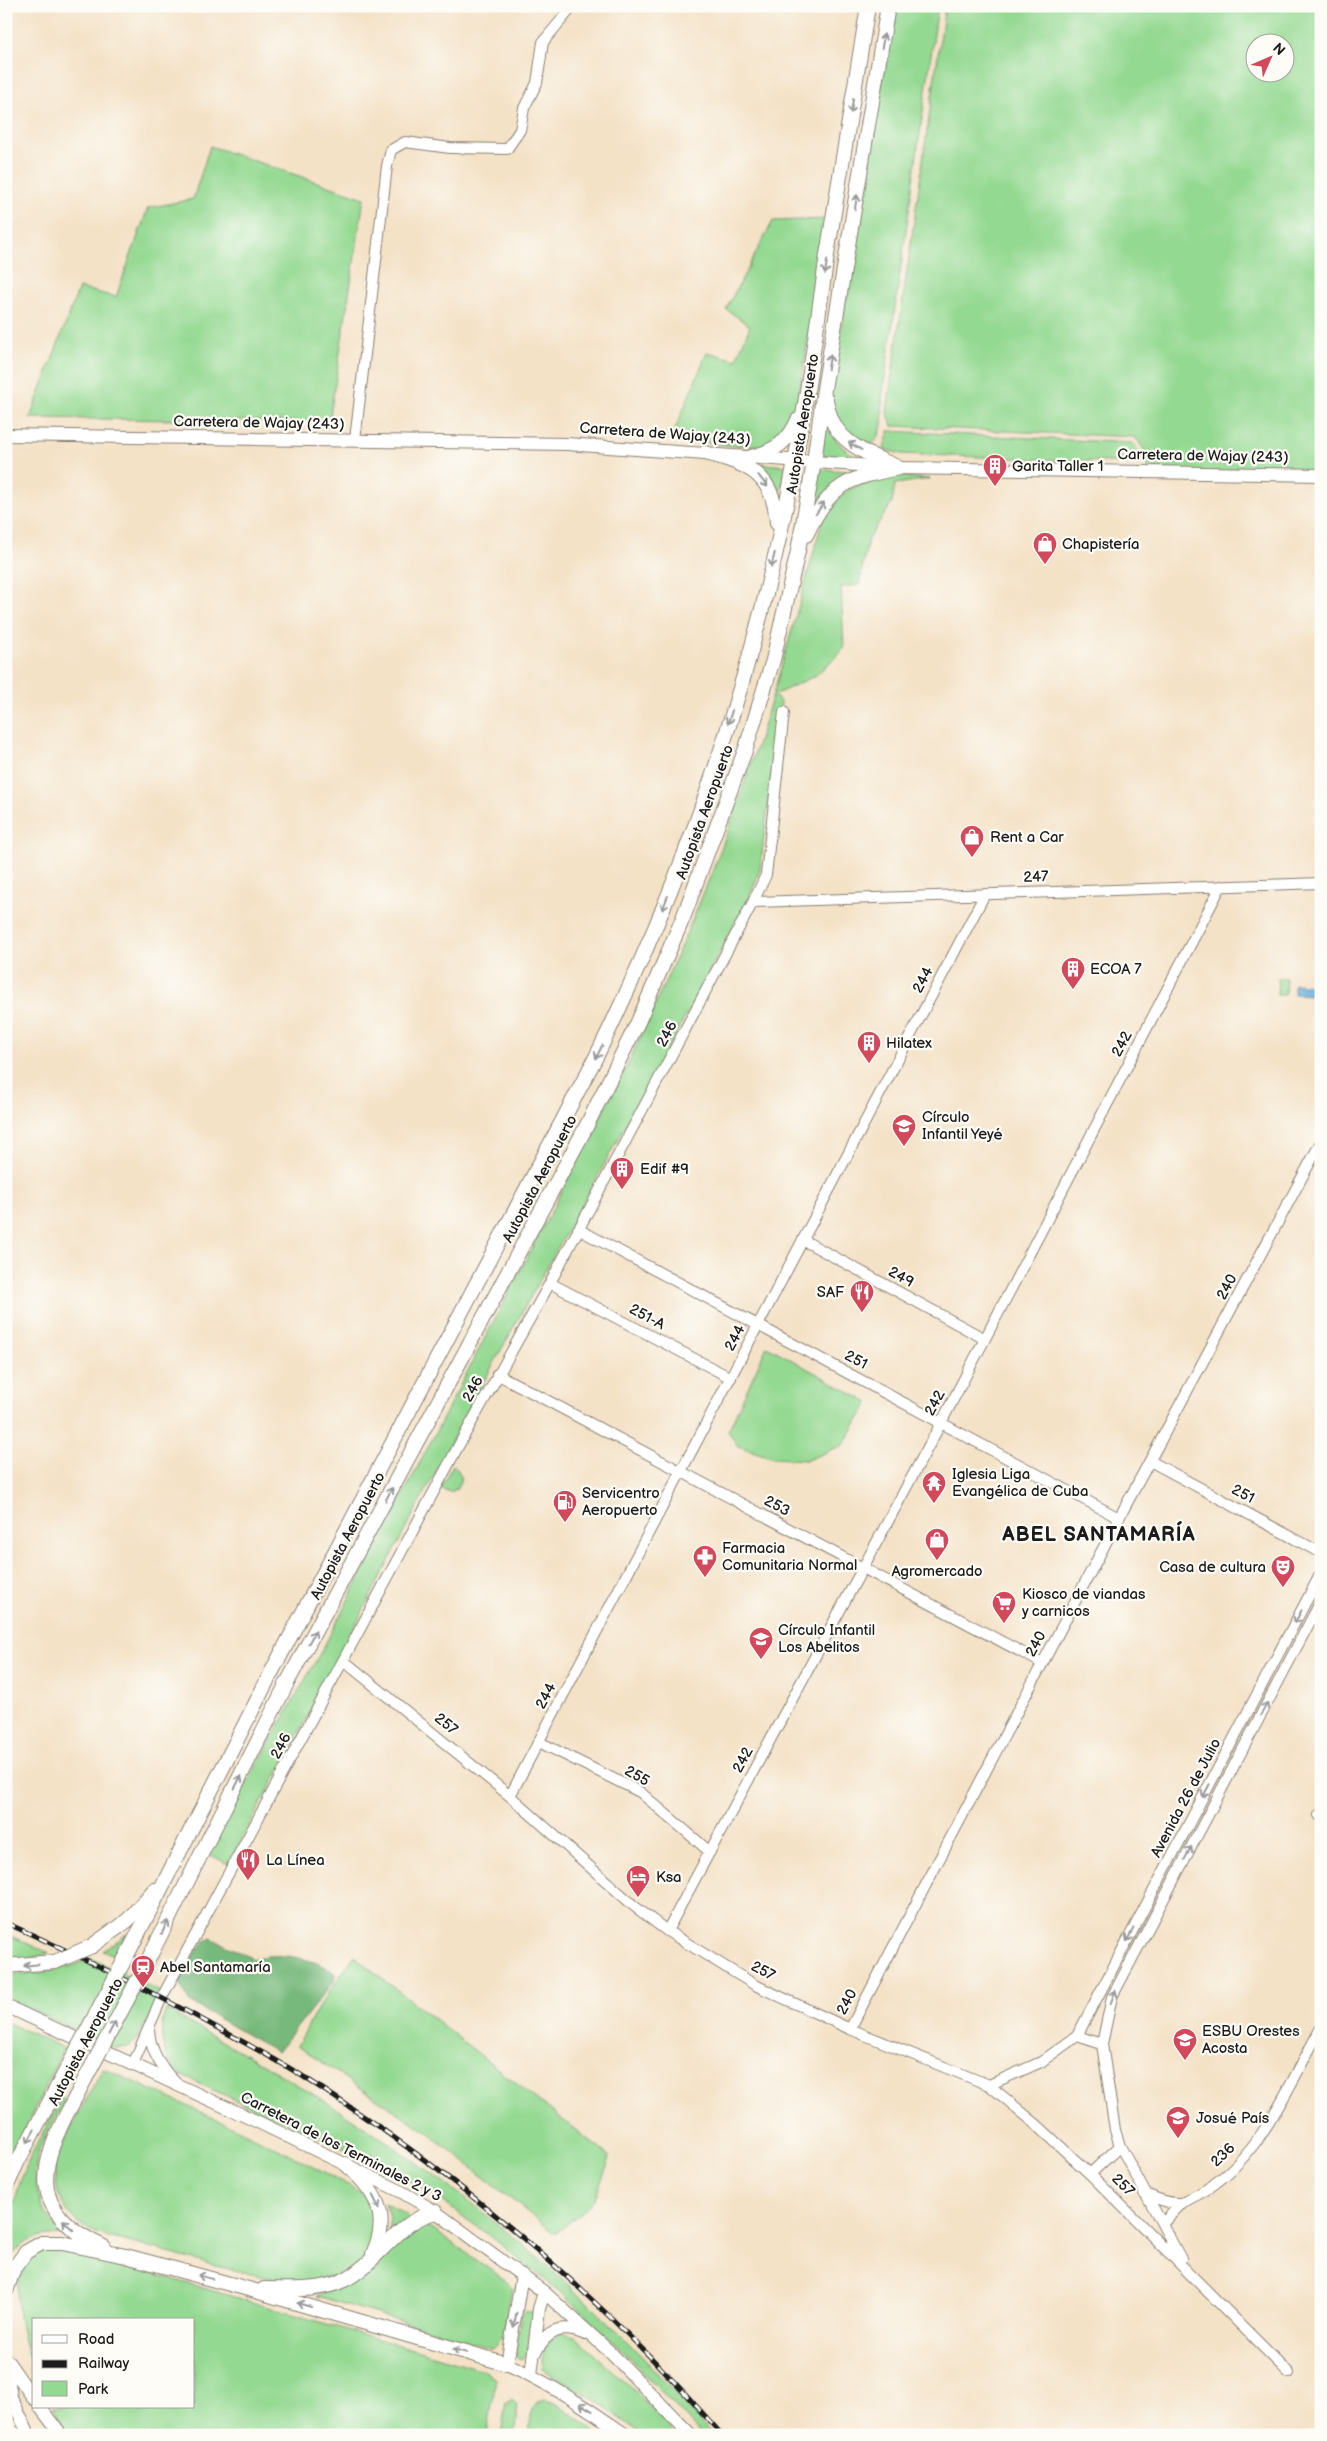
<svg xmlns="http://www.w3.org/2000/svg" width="1327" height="2441" viewBox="0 0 1327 2441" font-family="'Balsamiq Sans',sans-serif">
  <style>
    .green { fill: #94d992; stroke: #587a57; fill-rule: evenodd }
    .forest { fill: #77b97c; stroke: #4a6a4c }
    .water { fill: #64abdb; stroke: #40647c }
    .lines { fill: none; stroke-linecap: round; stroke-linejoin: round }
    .minor-casing { stroke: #887f72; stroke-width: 12 }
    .major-casing { stroke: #887f72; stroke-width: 14 }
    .highway-casing { stroke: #887f72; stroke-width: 16 }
    .minor { stroke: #fff; stroke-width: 10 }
    .major { stroke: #fff; stroke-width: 12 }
    .highway { stroke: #fff; stroke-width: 14 }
    .rail-casing { stroke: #1c1c1c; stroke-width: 5 }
    .rail { stroke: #fdfcf7; stroke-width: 3; stroke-dasharray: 9; stroke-linecap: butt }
    .highway-bridge-casing { stroke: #887f72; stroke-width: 16; stroke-linecap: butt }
    .highway-bridge { stroke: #fff; stroke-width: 14 }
    .oneway { stroke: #999 }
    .labels { text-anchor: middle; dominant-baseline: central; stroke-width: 4.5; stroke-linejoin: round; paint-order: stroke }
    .street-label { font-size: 15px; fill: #1c1c1c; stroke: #fdfcf7 }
    .poi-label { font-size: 15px; fill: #1c1c1c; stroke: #fdfcf7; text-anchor: start }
    .district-label { font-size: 20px; font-weight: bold; letter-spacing: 1px; fill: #1c1c1c; stroke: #fdfcf7 }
  </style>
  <rect width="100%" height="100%" fill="#fdfcf7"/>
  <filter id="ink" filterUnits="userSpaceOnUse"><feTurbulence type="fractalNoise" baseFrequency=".02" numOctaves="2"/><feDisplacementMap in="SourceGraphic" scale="10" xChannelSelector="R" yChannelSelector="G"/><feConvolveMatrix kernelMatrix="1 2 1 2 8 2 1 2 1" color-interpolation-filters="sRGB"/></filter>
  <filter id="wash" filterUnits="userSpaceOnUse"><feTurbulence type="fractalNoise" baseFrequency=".0096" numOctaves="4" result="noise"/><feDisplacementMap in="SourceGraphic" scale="20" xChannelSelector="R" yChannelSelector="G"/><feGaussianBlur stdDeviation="1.12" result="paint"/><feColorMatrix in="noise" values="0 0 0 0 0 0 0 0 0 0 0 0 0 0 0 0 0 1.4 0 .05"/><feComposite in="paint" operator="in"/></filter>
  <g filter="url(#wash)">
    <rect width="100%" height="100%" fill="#f4e2c7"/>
    <path class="green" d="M895,6H938L882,399C883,415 885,438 868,447L849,439L833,414L830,394Z
      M945,6H1321V475L1149,471L1145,451L1135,437L892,426L887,410ZM1254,42H1284V72H1254Z
      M210,146L364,198L329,422L30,418L79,288L116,297L148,208L193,199Z
      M827,219L797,408C791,422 786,434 773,442C756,453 694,440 672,437L707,352L736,360L750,326L726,309L773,221Z
      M825,426L842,447L858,458L821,456Z
      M889,431L1133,443L1139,452L1135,463L901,454L884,449Z
      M754,463L787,466L779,496L769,478Z
      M818,469L859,472C829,484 826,490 809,517Z
      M889,475L930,479L895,484L892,503L868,539L859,585L841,587L844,649L815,676L774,695L781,703L760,869L751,894L662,1060L469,1408L279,1771L228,1864L207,1853L321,1652L627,1066C662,989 698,912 727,833C765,730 794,624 823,518C843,486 856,486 889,475Z
      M1278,978H1286L1285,995H1277Z
      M767,1346L869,1403L843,1445L807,1460L773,1458L738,1446L728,1431Z
      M453,1465C463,1473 464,1488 450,1492L440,1488Z
      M6,1934L49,1953L25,1960L6,1959Z
      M127,1934L116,1957L103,1951Z
      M354,1956L610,2157L594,2201L555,2234L427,2132L297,2046L318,2008Z
      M91,1958L162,1993L138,2038L128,2047L115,2048L6,1998V1974C35,1976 65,1970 91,1958Z
      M166,2010C208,2034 250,2056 291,2081C449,2174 595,2294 712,2435H702L625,2353L564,2295L494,2239L429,2192L373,2162L180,2075C162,2056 157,2034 166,2010Z
      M6,2022L64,2048L6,2168Z
      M103,2068C177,2102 254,2134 326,2174C339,2181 359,2188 368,2200C378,2215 374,2231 370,2247C365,2271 319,2281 299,2283C245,2275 189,2259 136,2244C118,2239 96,2236 80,2224C58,2208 52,2181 56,2156Z
      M62,2097L65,2100C57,2116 47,2131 40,2148C29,2177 39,2216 65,2235C41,2232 18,2242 8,2263C8,2191 29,2158 62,2097Z
      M385,2203L407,2215L409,2219L389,2237V2218Z
      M423,2226L432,2229L505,2280L512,2288L503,2337L496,2346L491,2348L317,2296L370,2270L416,2230Z
      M63,2247L484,2370L495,2379V2385L487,2435H69L52,2407H194V2320H34V2370C22,2343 7,2282 27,2258C36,2247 50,2248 63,2247Z
      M525,2311L533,2313L527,2355L521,2359L517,2357L515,2351L521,2316Z
      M562,2333L575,2336L634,2390L676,2435H643L593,2398L542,2369L541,2360L545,2343Z
      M513,2399L518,2405L514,2435H501L506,2403Z
      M545,2400C564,2404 583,2423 599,2435H529C531,2422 529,2402 545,2400Z"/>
    <path class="forest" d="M211,1938L253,1959C275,1951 319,1958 335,1974L334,1981L277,2052L190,2002L179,1983C186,1967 195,1946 211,1938Z"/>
    <path class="water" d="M1294,984L1311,985V995L1294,994Z"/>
  </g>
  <g filter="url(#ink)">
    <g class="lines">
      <defs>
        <path id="minor" d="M355,440L387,166L391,150L405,142L450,148L507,149L520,130L524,108L537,83L543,42L573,6
          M753,902L1321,883
          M578,1229L1119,1518
          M803,1240L985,1339
          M550,1283L731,1378
          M497,1374L1042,1663
          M1150,1461L1321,1553
          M344,1661L510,1796L634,1906L667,1931L755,1985L850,2029L989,2085L1036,2124L1090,2174L1289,2373
          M539,1742L640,1792L710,1852
          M510,1796L985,894
          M1319,1815H1321
          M667,1931L941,1423L1221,886
          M149,2029C150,2051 161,2067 175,2082
          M850,2029L1119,1518L1321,1142
          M1077,2036L1102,2044
          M133,2064L162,1997L460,1443L550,1283L753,902L766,875L784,712
          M989,2085L1041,2062L1077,2036L1321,1573
          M1120,2146L1181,2259
          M1090,2174L1120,2146L1115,2130L1102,2044L1112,1997L1321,1601
          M1144,2193C1155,2198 1168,2204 1180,2203C1186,2202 1192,2197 1197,2195C1260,2161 1288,2086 1321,2028
          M1162,2224L1182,2203"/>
        <path id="major" d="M6,435L567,444L899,468L1321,475
          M6,2006L258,2122L400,2191L436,2212L544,2292L610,2352L691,2435
          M522,2275L507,2364C549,2383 588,2408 626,2435
          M535,2352C548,2329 562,2324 586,2334
          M6,2359L34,2399
          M6,2363L11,2397L29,2435
          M531,2375L539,2309L544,2292
          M40,2407L61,2435"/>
        <path id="highway" d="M826,399C832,443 863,451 899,468
          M705,453C749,464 774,474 777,523
          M751,457C774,451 788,443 798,420
          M806,535C830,485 846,478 899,468
          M92,1946L128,1920L154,1890
          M124,1961L270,1675L596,1057C689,869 756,667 795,461C808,393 817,324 827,255C840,172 855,89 868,6
          M6,1966L55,1962
          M143,1970L287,1683L585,1129L638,1022L683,918L746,748L773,660L798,551L814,462L824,389L888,6
          M73,2102C38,2166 27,2212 104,2247
          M346,2164C376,2191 391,2215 373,2254
          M6,2188L17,2163L54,2093
          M264,2289C291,2289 319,2292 344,2280C377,2264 399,2219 436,2212
          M6,2291L14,2268L26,2252L42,2243H62L126,2256L252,2290L507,2364"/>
      </defs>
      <use href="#minor" class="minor-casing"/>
      <use href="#major" class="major-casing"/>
      <use href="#highway" class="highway-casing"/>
      <use href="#minor" class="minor"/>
      <use href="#major" class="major"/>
      <use href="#highway" class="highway"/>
      <defs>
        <path id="rail" d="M6,1923C81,1956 154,1993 225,2032C249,2045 273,2058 296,2072C455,2172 599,2293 722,2435"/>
      </defs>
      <use href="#rail" class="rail-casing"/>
      <use href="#rail" class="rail"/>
      <defs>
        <path id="highway-bridge" d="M55,1962L92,1946
          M54,2093L124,1961
          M73,2102L143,1970"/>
      </defs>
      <use href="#highway-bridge" class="highway-bridge-casing"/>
      <use href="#highway-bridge" class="highway-bridge"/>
    </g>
    <defs><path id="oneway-shaft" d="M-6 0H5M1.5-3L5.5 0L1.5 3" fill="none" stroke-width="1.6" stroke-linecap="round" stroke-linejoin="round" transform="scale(1.25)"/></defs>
    <g class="oneway">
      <use href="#oneway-shaft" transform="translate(883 41) rotate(-81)"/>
      <use href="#oneway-shaft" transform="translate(852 106) rotate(99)"/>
      <use href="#oneway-shaft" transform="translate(856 202) rotate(-81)"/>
      <use href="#oneway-shaft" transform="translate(826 267) rotate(99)"/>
      <use href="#oneway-shaft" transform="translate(829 362) rotate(-80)"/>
      <use href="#oneway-shaft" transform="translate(855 446) rotate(-149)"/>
      <use href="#oneway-shaft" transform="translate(763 481) rotate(52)"/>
      <use href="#oneway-shaft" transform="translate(820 508) rotate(-56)"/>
      <use href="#oneway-shaft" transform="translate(773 560) rotate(104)"/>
      <use href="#oneway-shaft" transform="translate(730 717) rotate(107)"/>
      <use href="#oneway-shaft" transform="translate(665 903) rotate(112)"/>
      <use href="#oneway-shaft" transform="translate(599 1052) rotate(116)"/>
      <use href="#oneway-shaft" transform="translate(389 1494) rotate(-62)"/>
      <use href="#oneway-shaft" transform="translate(1298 1617) rotate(118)"/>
      <use href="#oneway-shaft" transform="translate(312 1637) rotate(-62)"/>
      <use href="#oneway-shaft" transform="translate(1264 1709) rotate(-62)"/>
      <use href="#oneway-shaft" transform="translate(238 1782) rotate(-63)"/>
      <use href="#oneway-shaft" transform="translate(1206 1791) rotate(118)"/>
      <use href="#oneway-shaft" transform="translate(1188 1853) rotate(-62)"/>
      <use href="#oneway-shaft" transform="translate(165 1927) rotate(-63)"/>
      <use href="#oneway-shaft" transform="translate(1130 1935) rotate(118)"/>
      <use href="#oneway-shaft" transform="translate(31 1965) rotate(174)"/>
      <use href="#oneway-shaft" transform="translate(1113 1997) rotate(-69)"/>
      <use href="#oneway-shaft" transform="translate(112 2028) rotate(-62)"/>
      <use href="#oneway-shaft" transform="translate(31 2136) rotate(119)"/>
      <use href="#oneway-shaft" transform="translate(376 2202) rotate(64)"/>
      <use href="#oneway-shaft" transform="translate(68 2225) rotate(-136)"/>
      <use href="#oneway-shaft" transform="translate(205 2277) rotate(-165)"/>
      <use href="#oneway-shaft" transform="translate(304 2305) rotate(-164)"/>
      <use href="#oneway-shaft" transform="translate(515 2320) rotate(102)"/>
      <use href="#oneway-shaft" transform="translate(460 2351) rotate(-164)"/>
      <use href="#oneway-shaft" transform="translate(586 2407) rotate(-149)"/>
    </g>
  </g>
  <defs>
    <symbol id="building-pin" viewBox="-11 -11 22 30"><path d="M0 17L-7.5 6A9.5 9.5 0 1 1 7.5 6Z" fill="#d1495b" stroke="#fdfcf7"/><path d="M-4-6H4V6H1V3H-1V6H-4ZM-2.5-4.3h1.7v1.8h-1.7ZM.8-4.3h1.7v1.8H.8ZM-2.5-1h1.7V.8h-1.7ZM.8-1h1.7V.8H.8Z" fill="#fff"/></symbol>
    <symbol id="shop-pin" viewBox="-11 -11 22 30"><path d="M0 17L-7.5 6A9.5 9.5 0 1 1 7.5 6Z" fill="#d1495b" stroke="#fdfcf7"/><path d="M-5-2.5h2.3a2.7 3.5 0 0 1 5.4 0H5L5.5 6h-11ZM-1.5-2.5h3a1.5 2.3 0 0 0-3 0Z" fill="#fff"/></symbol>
    <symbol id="school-pin" viewBox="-11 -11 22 30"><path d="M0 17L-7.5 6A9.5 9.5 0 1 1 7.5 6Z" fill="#d1495b" stroke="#fdfcf7"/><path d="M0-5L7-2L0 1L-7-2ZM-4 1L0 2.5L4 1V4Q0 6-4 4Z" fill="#fff"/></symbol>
    <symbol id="restaurant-pin" viewBox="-11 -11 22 30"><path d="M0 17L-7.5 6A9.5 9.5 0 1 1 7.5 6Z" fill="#d1495b" stroke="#fdfcf7"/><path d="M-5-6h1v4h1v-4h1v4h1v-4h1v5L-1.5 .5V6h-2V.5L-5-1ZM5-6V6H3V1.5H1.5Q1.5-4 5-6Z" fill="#fff"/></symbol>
    <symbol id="temple-pin" viewBox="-11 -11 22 30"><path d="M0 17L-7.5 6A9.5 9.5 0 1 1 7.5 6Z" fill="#d1495b" stroke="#fdfcf7"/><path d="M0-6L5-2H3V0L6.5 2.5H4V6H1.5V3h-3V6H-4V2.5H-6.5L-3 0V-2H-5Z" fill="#fff"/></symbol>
    <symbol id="fuel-pin" viewBox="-11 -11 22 30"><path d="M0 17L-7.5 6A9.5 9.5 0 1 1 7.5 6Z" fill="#d1495b" stroke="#fdfcf7"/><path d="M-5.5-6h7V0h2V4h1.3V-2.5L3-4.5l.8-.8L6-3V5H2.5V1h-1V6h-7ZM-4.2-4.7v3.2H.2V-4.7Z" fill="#fff"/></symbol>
    <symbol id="pharmacy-pin" viewBox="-11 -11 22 30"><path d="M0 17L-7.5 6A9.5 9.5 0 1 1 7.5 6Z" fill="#d1495b" stroke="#fdfcf7"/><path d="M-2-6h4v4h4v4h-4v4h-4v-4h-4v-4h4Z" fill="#fff"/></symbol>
    <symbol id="theatre-pin" viewBox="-11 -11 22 30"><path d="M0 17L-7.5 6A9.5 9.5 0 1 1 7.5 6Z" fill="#d1495b" stroke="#fdfcf7"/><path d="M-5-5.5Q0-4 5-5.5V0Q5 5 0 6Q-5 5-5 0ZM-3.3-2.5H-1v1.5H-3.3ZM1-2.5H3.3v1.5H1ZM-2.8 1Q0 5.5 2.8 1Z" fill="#fff"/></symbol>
    <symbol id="supermarket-pin" viewBox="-11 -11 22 30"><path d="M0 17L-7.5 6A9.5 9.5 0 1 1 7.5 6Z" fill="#d1495b" stroke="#fdfcf7"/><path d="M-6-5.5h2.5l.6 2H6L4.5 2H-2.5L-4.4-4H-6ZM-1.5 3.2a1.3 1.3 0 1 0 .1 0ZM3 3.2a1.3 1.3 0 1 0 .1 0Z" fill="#fff"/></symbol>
    <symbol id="hotel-pin" viewBox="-11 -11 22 30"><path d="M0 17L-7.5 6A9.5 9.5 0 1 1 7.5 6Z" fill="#d1495b" stroke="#fdfcf7"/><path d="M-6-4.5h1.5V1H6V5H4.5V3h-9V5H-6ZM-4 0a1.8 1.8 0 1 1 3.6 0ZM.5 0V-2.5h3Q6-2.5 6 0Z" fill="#fff"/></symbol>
    <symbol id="station-pin" viewBox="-11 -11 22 30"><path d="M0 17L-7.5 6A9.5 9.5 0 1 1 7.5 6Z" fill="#d1495b" stroke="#fdfcf7"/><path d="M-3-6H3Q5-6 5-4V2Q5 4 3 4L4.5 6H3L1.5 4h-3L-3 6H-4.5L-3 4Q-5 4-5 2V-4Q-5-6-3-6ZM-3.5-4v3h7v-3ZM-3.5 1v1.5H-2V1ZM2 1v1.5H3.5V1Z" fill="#fff"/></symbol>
  </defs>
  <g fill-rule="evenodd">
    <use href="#building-pin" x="981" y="452" width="28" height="38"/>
    <use href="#shop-pin" x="1031" y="530" width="28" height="38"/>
    <use href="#shop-pin" x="958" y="823" width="28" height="38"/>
    <use href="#building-pin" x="1059" y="955" width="28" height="38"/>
    <use href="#building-pin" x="855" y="1029" width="28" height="38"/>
    <use href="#school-pin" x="890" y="1112" width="28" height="38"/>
    <use href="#building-pin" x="608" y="1155" width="28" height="38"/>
    <use href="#restaurant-pin" x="848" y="1278" width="28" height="38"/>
    <use href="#temple-pin" x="920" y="1469" width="28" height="38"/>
    <use href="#fuel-pin" x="551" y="1488" width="28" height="38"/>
    <use href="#shop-pin" x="923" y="1526" width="28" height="38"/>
    <use href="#pharmacy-pin" x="691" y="1543" width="28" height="38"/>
    <use href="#theatre-pin" x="1269" y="1553" width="28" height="38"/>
    <use href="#supermarket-pin" x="990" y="1589" width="28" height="38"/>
    <use href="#school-pin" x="747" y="1625" width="28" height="38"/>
    <use href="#restaurant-pin" x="234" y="1846" width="28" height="38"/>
    <use href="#hotel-pin" x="624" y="1863" width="28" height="38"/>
    <use href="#station-pin" x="129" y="1953" width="28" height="38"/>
    <use href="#school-pin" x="1171" y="2026" width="28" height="38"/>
    <use href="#school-pin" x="1164" y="2104" width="28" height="38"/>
  </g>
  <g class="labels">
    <g class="street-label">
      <text transform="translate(259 423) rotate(1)">Carretera de Wajay (243)</text>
      <text transform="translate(803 424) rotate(-81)">Autopista Aeropuerto</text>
      <text transform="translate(665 434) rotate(4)">Carretera de Wajay (243)</text>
      <text transform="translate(1203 456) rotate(1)">Carretera de Wajay (243)</text>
      <text transform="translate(705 812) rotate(-70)">Autopista Aeropuerto</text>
      <text transform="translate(1036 877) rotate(-2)">247</text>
      <text transform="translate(923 980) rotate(-62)">244</text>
      <text transform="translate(667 1034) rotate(-62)">246</text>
      <text transform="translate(1122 1044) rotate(-62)">242</text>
      <text transform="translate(540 1179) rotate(-62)">Autopista Aeropuerto</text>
      <text transform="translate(901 1277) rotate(29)">249</text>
      <text transform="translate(1227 1287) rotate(-62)">240</text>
      <text transform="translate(647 1317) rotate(28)">251-A</text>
      <text transform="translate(735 1338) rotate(-62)">244</text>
      <text transform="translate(856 1360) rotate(28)">251</text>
      <text transform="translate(473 1389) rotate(-61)">246</text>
      <text transform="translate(935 1403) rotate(-62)">242</text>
      <text transform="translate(1243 1494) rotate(28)">251</text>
      <text transform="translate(777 1506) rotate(28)">253</text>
      <text transform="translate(348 1536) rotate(-62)">Autopista Aeropuerto</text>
      <text transform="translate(1036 1644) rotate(-62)">240</text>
      <text transform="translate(546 1696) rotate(-62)">244</text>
      <text transform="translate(446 1724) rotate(39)">257</text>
      <text transform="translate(281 1746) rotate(-62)">246</text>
      <text transform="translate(743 1760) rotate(-62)">242</text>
      <text transform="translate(637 1776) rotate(30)">255</text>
      <text transform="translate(1186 1798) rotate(-62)">Avenida 26 de Julio</text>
      <text transform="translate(763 1971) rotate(28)">257</text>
      <text transform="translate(847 2002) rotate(-62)">240</text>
      <text transform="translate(86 2042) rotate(-62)">Autopista Aeropuerto</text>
      <text transform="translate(341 2147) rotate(27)">Carretera de los Terminales 2 y 3</text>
      <text transform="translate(1223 2155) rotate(-44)">236</text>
      <text transform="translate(1123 2185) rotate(45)">257</text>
    </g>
    <g class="poi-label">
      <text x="1012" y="466">Garita Taller 1</text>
      <text x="1062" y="544">Chapistería</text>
      <text x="990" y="837">Rent a Car</text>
      <text x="1090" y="969">ECOA 7</text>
      <text x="886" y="1043">Hilatex</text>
      <text x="922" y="1117">Círculo<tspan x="922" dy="17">Infantil Yeyé</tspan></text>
      <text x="640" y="1169">Edif #9</text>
      <text x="844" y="1292" text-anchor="end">SAF</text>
      <text x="952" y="1474">Iglesia Liga<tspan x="952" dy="17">Evangélica de Cuba</tspan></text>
      <text x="582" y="1493">Servicentro<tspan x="582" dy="17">Aeropuerto</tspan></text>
      <text x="722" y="1548">Farmacia<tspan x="722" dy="17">Comunitaria Normal</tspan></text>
      <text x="1266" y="1567" text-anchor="end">Casa de cultura</text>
      <text x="937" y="1571" text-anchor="middle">Agromercado</text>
      <text x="1022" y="1594">Kiosco de viandas<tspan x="1022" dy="17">y carnicos</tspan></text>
      <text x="778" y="1630">Círculo Infantil<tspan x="778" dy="17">Los Abelitos</tspan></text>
      <text x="266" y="1860">La Línea</text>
      <text x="656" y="1877">Ksa</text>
      <text x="160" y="1967">Abel Santamaría</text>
      <text x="1202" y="2031">ESBU Orestes<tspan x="1202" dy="17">Acosta</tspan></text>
      <text x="1196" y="2118">Josué País</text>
    </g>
    <g class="district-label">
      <text x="1099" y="1535">ABEL SANTAMARÍA</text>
    </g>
  </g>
  <rect width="1327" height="2441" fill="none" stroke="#fdfcf7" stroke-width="25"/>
  <rect x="32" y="2318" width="162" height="90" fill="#fdfcf7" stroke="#a3a29f"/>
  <rect x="42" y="2335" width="25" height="8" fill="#ffffff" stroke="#a3a29f"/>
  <text x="78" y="2344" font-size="15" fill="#1c1c1c">Road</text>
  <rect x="42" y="2360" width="25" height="8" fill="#1c1c1c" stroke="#a3a29f"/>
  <text x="78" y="2368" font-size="15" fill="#1c1c1c">Railway</text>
  <rect x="42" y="2381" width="25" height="15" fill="#94d992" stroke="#a3a29f"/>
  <text x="78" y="2394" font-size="15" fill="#1c1c1c">Park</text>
  <g transform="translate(1270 58) rotate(45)"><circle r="24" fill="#fdfcf7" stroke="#a3a29f"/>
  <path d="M0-4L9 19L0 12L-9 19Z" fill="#d1495b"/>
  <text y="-8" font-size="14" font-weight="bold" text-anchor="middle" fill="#1c1c1c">N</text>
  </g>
</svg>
